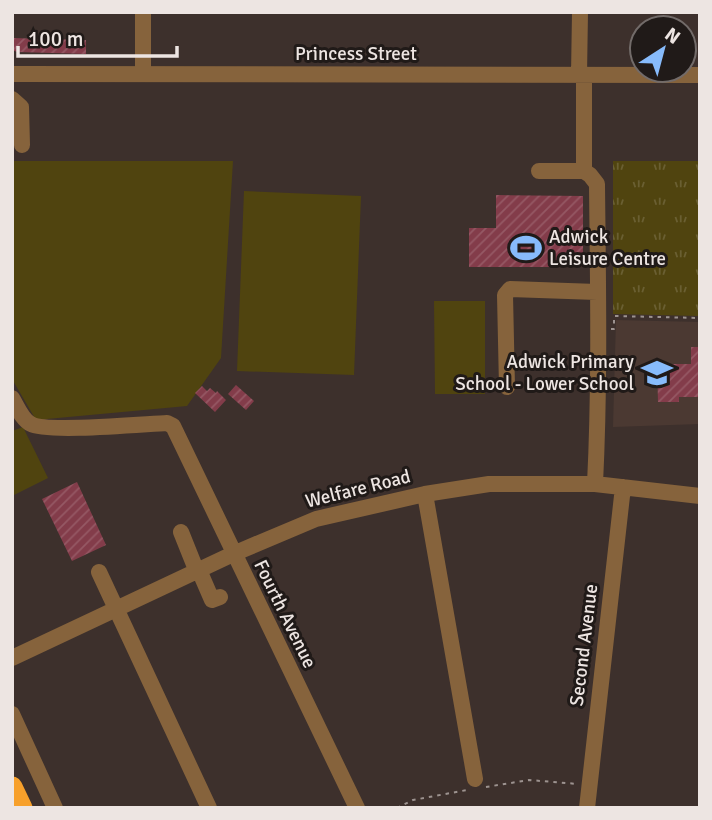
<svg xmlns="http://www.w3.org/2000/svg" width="712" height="820" viewBox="0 0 712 820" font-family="Signika,sans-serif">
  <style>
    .built { fill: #4b3932 }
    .grass { fill: url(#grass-tufts) }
    .green { fill: #50440f }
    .building { fill: url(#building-hatch) }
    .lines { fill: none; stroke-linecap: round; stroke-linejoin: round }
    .path { stroke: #9d9390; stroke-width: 2; stroke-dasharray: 3.5 5; stroke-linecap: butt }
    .minor { stroke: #86633c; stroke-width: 16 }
    .highway { stroke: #f7a02b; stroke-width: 21 }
    .labels { text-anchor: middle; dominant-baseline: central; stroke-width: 6; stroke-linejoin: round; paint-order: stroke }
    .street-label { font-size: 19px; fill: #ede5e2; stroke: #201a18 }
    .poi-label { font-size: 19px; fill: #ede5e2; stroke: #201a18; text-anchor: start }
  </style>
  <defs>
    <pattern id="grass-tufts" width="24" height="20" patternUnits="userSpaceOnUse" patternTransform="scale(1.75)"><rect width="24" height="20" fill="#50440f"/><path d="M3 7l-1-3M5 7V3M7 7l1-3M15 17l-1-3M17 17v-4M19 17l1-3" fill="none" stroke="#6a5f32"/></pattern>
    <pattern id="building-hatch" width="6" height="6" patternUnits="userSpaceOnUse" patternTransform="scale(1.75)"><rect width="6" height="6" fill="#833c4a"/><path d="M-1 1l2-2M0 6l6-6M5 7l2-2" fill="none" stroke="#955864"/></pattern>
  </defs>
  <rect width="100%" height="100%" fill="#3d302c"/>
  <path class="built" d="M616,320L700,322V424L613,427Z"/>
  <path class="grass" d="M613,161H700V316L613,314Z"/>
  <path class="green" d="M12,161H233L221,358L187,406L36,420L12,379Z
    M244,191L361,196L354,375L237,371Z
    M434,301H485V394H435Z
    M23,427L48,478L12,496V431Z"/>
  <path class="building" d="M12,38L86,40V54L17,52L12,50Z
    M496,195L583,196V267H469V228H496Z
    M691,347H700V397H679V402H658L657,364H691Z
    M236,385L254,401L246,410L228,394Z
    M202,386L207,391L210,388L216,393L217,391L226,400L215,412L195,393Z
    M77,482L106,545L72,561L42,499Z"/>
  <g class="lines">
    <path class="path" d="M611,329H614V316L700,318
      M486,787L529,780L578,784
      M397,808L413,800L467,790"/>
    <path class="minor" d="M12,74L700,75
      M143,74V12
      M579,75L580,12
      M584,75V171L590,175L597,184C598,284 600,383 595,484
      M12,99L21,107L22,145
      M539,171H584
      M507,387L505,295L510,289L597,292
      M12,398C17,406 22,420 31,424C46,433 144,424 167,423L173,426L357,808
      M425,494L475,779
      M181,532L197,572
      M199,570L212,600L220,597
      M99,572L209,808
      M12,658L233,554L316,519L425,494L489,484H595L700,496
      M12,714L55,808
      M587,808L623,487"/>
    <path class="highway" d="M12,787L22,808"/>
  </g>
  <defs>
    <symbol id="stadium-bare" viewBox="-9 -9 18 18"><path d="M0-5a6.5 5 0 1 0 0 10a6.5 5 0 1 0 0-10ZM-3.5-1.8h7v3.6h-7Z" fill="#87bbfb" stroke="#201a18" stroke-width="2.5" paint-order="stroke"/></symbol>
    <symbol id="school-bare" viewBox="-9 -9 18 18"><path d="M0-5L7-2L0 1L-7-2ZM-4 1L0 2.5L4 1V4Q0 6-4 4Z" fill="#87bbfb" stroke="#201a18" stroke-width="2.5" paint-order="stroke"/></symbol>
  </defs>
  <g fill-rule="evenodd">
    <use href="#stadium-bare" x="504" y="226" width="44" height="44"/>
    <use href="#school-bare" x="635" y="351" width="44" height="44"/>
  </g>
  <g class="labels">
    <g class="street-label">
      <text x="356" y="54">Princess Street</text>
      <text transform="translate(358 489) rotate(-14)">Welfare Road</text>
      <text transform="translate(285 614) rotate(64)">Fourth Avenue</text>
      <text transform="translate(584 645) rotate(-83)">Second Avenue</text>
    </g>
    <g class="poi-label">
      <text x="549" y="237">Adwick<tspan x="549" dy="22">Leisure Centre</tspan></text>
      <text x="634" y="362" text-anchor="end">Adwick Primary<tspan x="634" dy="22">School - Lower School</tspan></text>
    </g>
  </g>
  <rect width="712" height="820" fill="none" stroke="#ede5e2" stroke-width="28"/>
  <g transform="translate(663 49) rotate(36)"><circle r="33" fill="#201a18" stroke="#726b69" stroke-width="2"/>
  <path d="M0-5L12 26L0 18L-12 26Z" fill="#87bbfb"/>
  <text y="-10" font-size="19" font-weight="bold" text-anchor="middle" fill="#ede5e2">N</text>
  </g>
  <path d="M18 46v10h159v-10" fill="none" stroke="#ede5e2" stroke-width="3.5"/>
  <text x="28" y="46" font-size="21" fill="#ede5e2" stroke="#201a18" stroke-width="5" paint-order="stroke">100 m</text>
</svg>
